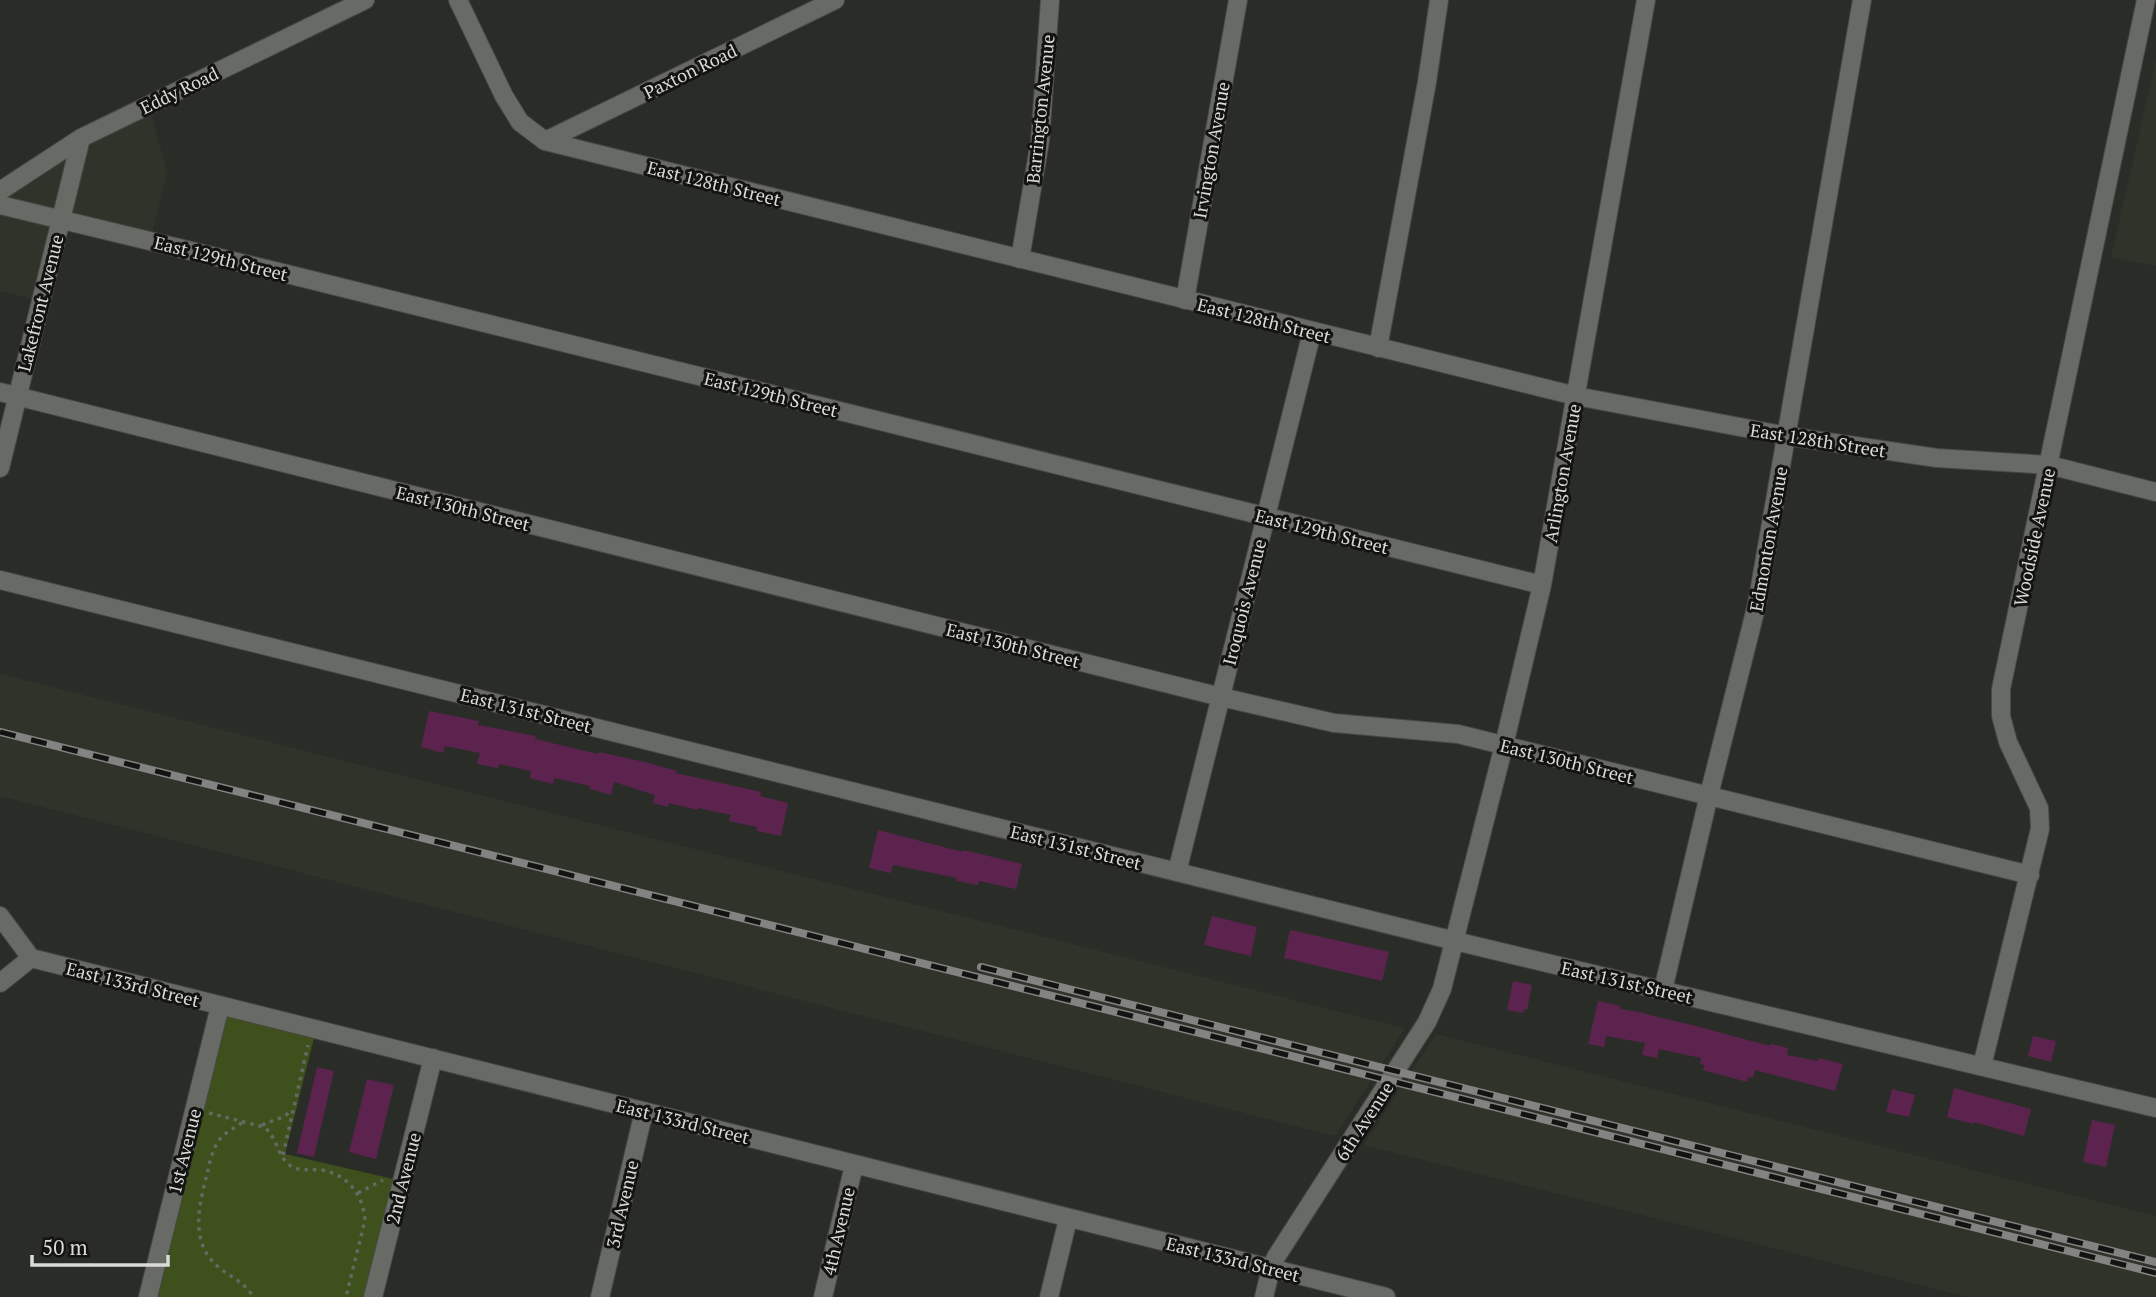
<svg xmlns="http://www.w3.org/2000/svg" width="2156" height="1297" viewBox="0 0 2156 1297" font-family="'PT Serif',serif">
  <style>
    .built { fill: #2f3329 }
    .green { fill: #3e501b }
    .building { fill: #5d234f }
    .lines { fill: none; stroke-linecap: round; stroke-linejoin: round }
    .minor-casing { stroke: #474844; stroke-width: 20 }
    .path { stroke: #666864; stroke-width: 3.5; stroke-dasharray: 3.5 5; stroke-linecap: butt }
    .minor { stroke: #686a65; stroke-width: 18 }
    .rail-casing { stroke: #838481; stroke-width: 8 }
    .rail { stroke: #131412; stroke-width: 5; stroke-dasharray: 16; stroke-linecap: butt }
    .labels { text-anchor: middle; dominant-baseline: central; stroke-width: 6; stroke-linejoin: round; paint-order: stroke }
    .street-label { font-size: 18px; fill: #dadbd8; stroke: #131412 }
  </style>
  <rect width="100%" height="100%" fill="#2a2c28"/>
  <path class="built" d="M2156,60V266L2111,257Z
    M149,105L167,172L150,241L61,219L40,301L0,291V191Z
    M0,674L1405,1028L1335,1136L0,796Z
    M1436,1034L2156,1216V1297H1967L1364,1145Z"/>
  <path class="green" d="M220,1006L316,1030L285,1154L402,1181L373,1297H148Z"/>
  <path class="building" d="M429,711L479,721L478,725L536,736L535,739L598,754L599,752L645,762L677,771L676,773L761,792L760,796L788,803L781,836L757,831V827L729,821L731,815L698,808V810L669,803L668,807L653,803L655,795L614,782L611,795L590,789V786L554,778L553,784L530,778L531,771L499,764L498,768L477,764L480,753L445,746L443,753L421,747Z
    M878,830L963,852V850L1022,864L1016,889L979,881L978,885L956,881L957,878L893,865L891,873L869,868Z
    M1212,916L1257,927L1251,956L1204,945Z
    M1290,930L1389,952L1382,981L1284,958Z
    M1513,981L1532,985L1527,1010L1524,1009L1523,1013L1507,1010Z
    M1598,1001L1620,1006V1009L1645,1013V1014L1696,1026L1770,1046L1771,1044L1788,1048L1787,1055L1818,1061L1819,1058L1843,1064L1835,1091L1755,1070L1753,1078L1748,1077L1747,1082L1703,1070L1704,1065L1700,1064L1701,1058L1659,1049L1657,1058L1642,1055L1645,1043L1606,1036L1604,1047L1588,1044Z
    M2033,1036L2056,1041L2051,1062L2028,1056Z
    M317,1067L334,1071L314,1157L297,1153Z
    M367,1079L394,1085L376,1159L349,1152Z
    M1954,1088L2031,1109L2024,1136L1974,1122L1973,1124L1947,1117Z
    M1892,1089L1915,1095L1909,1117L1886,1112Z
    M2092,1120L2115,1125L2106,1167L2083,1162Z"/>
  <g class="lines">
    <defs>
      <path id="minor" d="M458,0L504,96L520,122L545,141L1576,396L1787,436L1937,458L2049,465L2156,492
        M545,141L835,0
        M0,191L81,138L365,0
        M0,205L287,274L1542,585
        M1020,259L1040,141L1050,0
        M1185,300L1238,0
        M1378,348L1427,82L1439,0
        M0,392L1221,697L1334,723L1458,734L2030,875
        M0,468L81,138
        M0,580L1455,941L2156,1108
        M1177,872L1312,332
        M0,916L31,958L1386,1297
        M0,983L31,958
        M1663,990L1709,795L1757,604L1862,0
        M1982,1066L2040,829L2039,808L2008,742L2001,716V689L2146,0
        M148,1297L220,1006
        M373,1297L433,1058
        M600,1297L644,1111
        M823,1297L854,1165
        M1049,1297L1068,1219
        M1264,1297L1271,1268L1276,1257L1427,1022L1442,989L1504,745L1542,585L1646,0"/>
    </defs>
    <use href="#minor" class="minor-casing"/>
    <path class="path" d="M209,1113L264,1127C277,1137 277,1154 288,1164C298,1172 309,1169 321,1170C347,1174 363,1194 365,1220L346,1297
      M242,1123C234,1128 226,1132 220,1139C212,1149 210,1162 207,1174C200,1202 190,1237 213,1262C225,1275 245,1281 253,1297
      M262,1125L285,1116L292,1110
      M283,1155L308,1045
      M358,1193L383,1180"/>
    <use href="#minor" class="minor"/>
    <defs>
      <path id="rail" d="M0,732L2156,1273
        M981,967L2156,1262"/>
    </defs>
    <use href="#rail" class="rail-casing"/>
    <use href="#rail" class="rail"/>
  </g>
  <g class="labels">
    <g class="street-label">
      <text transform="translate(690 71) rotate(-26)">Paxton Road</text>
      <text transform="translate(179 90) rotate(-26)">Eddy Road</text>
      <text transform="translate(1040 109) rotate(-84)">Barrington Avenue</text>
      <text transform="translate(1211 150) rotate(-80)">Irvington Avenue</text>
      <text transform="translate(714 183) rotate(14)">East 128th Street</text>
      <text transform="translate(221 258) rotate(14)">East 129th Street</text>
      <text transform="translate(40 303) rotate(-76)">Lakefront Avenue</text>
      <text transform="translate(1264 320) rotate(14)">East 128th Street</text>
      <text transform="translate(771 394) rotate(14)">East 129th Street</text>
      <text transform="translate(1818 440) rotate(9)">East 128th Street</text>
      <text transform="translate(1562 473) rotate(-80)">Arlington Avenue</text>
      <text transform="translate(463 508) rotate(14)">East 130th Street</text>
      <text transform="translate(1322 531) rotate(14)">East 129th Street</text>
      <text transform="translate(2034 537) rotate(-78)">Woodside Avenue</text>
      <text transform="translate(1768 539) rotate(-80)">Edmonton Avenue</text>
      <text transform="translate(1244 602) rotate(-76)">Iroquois Avenue</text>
      <text transform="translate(1013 645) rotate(14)">East 130th Street</text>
      <text transform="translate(526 710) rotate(14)">East 131st Street</text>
      <text transform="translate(1567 761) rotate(14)">East 130th Street</text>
      <text transform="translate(1076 847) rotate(14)">East 131st Street</text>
      <text transform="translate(1627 982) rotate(13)">East 131st Street</text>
      <text transform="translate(133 984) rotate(14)">East 133rd Street</text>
      <text transform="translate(683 1121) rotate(14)">East 133rd Street</text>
      <text transform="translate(1364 1121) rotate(-57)">6th Avenue</text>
      <text transform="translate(184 1151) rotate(-76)">1st Avenue</text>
      <text transform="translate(403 1178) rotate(-76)">2nd Avenue</text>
      <text transform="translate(622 1204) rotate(-77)">3rd Avenue</text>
      <text transform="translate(838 1231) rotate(-77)">4th Avenue</text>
      <text transform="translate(1233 1259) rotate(14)">East 133rd Street</text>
    </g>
  </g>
  <path d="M32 1255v10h136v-10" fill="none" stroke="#dadbd8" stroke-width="3.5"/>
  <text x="42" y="1255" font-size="21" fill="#dadbd8" stroke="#131412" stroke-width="5" paint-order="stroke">50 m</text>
</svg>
